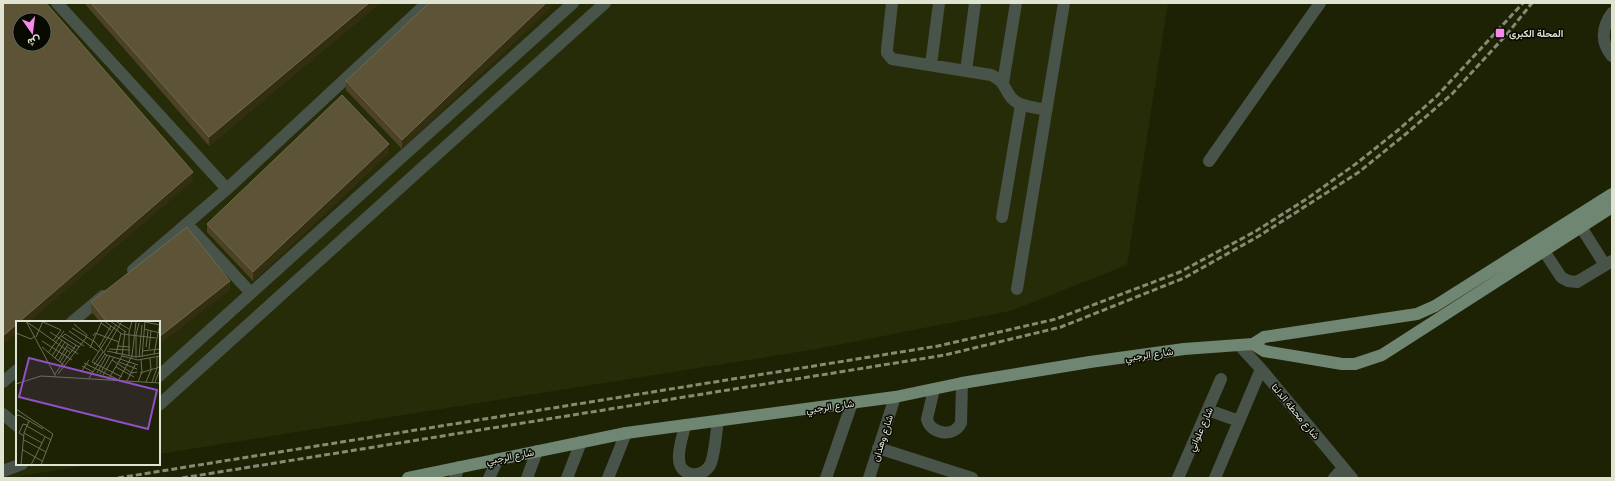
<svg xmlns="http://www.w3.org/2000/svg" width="1615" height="481" viewBox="0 0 1615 481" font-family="'Playfair Display',Vazirmatn,serif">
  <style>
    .built { fill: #262c07; fill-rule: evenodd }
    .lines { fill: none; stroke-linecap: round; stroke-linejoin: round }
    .minor { stroke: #485349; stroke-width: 12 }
    .major { stroke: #6f8672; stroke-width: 12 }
    .rail { stroke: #868b74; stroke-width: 3; stroke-dasharray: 6 3; stroke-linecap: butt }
    .wall { fill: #4d4223 }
    .shaded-wall { fill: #332e0f }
    .building { fill: #5d5336; stroke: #716a4e; fill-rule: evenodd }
    .poi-dot { fill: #f888e9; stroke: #080a02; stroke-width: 1.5 }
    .labels { text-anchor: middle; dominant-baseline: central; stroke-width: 3; stroke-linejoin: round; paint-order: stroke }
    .poi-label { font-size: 10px; font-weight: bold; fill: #dfe3d2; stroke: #080a02; text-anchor: start }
    .street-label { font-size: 10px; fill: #dfe3d2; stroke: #080a02 }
    .inset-road { fill: none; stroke: #6b6f57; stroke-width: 1 }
    .view { fill: #8f51c3; fill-opacity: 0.15; stroke: #8f51c3; stroke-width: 2 }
    .inset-edge { fill: none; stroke: #dfe3d2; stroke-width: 2 }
  </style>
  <rect width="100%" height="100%" fill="#1d2205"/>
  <path class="built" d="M3,3H1168L1127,265L1010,311L817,349L159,454V322H17V464H96L8,478H3ZM20,20H44V44H20Z"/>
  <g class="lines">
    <path class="minor" d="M57,3L227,189
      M892,3L887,49V53L892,59L991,75C1004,81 1003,86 1010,96C1017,107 1035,107 1046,110
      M1612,13C1602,27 1600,42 1612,56
      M931,65L939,3
      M966,71L975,3
      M1003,83L1016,3
      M1209,161L1320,3
      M1002,217L1021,105
      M187,224L251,293
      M1581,227L1605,265
      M1544,251L1561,277L1568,281L1577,282L1612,261
      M133,270L227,189L427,3
      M1017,289L1064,3
      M72,322L103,296
      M1239,345L1261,369L1352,478
      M159,376L573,3
      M3,382L17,370
      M934,389L927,419C930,434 954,438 961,423L962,383
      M159,405L605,3
      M1208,410L1239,421
      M3,414L17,426
      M685,425C683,436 678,448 679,459C679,477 704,480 711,463C715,452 716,433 718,421
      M878,448L972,478
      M3,471L22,464
      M455,478L459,467
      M489,478L498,459
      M527,478L537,451
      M567,478L581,442
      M608,478L626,433
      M826,478L852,403
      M869,478L895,397
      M1178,478L1221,379
      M1215,478L1261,369
      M1334,478L1343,468"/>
    <path class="major" d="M1253,344L1264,351L1342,364H1355L1382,355L1612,207
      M408,478L626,433L895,397L962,383L1090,362L1184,349L1253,344L1264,337L1417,314L1435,306L1612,194"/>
    <path class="rail" d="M118,478L938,346L1056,319L1180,272L1256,231L1308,198L1357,163L1397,131L1436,97L1523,3
      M182,478L945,355L1061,327L1184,278L1259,236L1359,172L1407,133L1452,94L1507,34L1532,3"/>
  </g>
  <path class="wall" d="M84,3H380L209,146Z
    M429,3L402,149L346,90V81Z
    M389,153L253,281L207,232V224Z
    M230,290L159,322H100L91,311V302Z"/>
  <path class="shaded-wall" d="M369,3H380L209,146V137Z
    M546,3H556L402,149V140Z
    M389,144V153L253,281V272Z
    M193,172V181L29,322H19Z
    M230,281V290L159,345V337Z
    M17,324V333L3,345V336Z"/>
  <path class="building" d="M3,3H46L193,172L19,322H17V324L3,336ZM20,20H44V44H20Z
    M91,3H369L209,137Z
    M429,3H546L402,140L346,81Z
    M342,95L389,144L253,272L207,224Z
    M187,227L230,281L159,337V322H107L91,302Z"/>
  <rect class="poi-dot" x="1495" y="28" width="10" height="10" rx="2"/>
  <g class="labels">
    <g class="poi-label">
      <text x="1509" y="33">المحلة الكبرى</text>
    </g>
    <g class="street-label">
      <text transform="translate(1149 354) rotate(-8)">شارع الرجبي</text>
      <text transform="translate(830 406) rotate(-8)">شارع الرجبي</text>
      <text transform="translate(1296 411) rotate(50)">شارع محطة الدلتا</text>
      <text transform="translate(1200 429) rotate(-66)">شارع علواني</text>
      <text transform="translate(882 438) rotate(-72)">شارع وهدان</text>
      <text transform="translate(510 456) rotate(-11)">شارع الرجبي</text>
    </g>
  </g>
  <g transform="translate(16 321)">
    <rect width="144" height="144" fill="#1d2205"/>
    <path class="inset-road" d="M10,0L40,56M88,0L106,13L140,17M94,0L110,11M99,0L113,8M11,1L55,32M27,1L45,9L37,20M129,1L144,4M85,2L95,9M58,3L71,14L70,17M56,7L79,21L90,34L104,38M128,8L144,12M53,10L83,31M34,11L59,28M0,12L15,18L19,15M45,15L63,26M77,15L79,12L103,21M20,16L27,0M46,16L49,13L68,25M26,20L56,39M101,25L114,26M26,26L51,47M51,26L62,33M83,26L95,5M130,26L132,10M74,27L86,0M93,28L114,29M133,28L135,10M91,30L120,36L144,32M126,30L144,28M88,31L106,0M32,32L48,10M100,33L105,12M138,33L144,2M36,35L46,19M106,35L122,39L144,35M113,35V11L116,0M120,36V14L123,2M123,36L126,4M126,36L129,0M39,37L49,21M104,38L122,44M96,39L116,52L121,51M42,40L52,23M44,41L51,30M76,41L100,4M76,41L106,56M103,41L121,48M68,42L101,58M78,44L87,31M66,45L77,51M100,46L118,56M65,51L73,39M81,52L91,34M124,52L144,46M39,53L60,24M42,53L70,17M84,53L94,35M87,54L98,36M73,57L89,33M92,59L106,35L109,10M102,60L116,35L120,1M111,60L119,44M122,61L126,51L125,39M130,61L135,49L134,37M136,61L141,47V36M139,61L144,48M0,63L25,55L144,62M0,88L37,113M0,95L3,94L27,108M11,105L35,119M8,112L26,122M8,115L3,112L7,103L11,104M8,119L30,131M7,129L26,140M5,144L8,112L13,100M15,144L29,116M25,144L37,113"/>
    <path class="view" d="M13,37L141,69L132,108L3,76Z"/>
    <rect width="144" height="144" class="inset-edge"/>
  </g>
  <rect width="1615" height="481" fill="none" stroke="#dfe3d2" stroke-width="8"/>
  <g transform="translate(32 32) rotate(166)"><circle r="19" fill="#080a02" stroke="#5e6155"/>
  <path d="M0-3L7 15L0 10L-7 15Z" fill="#f888e9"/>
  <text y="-6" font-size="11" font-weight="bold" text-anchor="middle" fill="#dfe3d2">ش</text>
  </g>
</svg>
